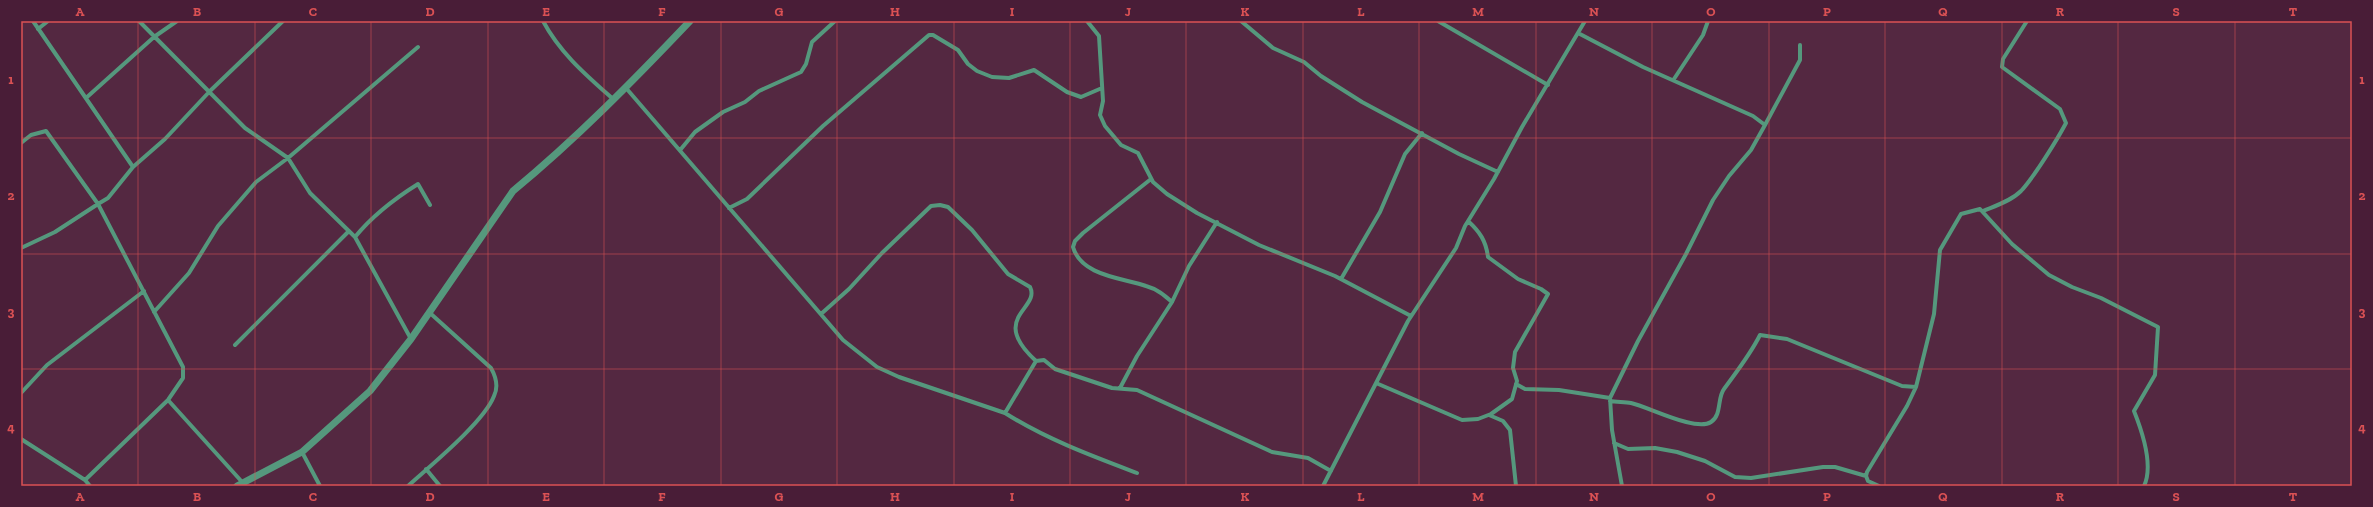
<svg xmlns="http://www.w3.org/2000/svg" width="2373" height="507" viewBox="0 0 2373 507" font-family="'Zilla Slab',serif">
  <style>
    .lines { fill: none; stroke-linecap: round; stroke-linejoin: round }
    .minor { stroke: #55987d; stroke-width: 4 }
    .tertiary { stroke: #55987d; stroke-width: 7 }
    .grid { fill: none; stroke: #da5154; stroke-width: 1; stroke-opacity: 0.55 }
    .neatline { fill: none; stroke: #da5154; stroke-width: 1.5 }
    .grid-label { font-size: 13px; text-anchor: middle; font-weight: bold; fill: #da5154 }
  </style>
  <rect width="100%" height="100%" fill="#542841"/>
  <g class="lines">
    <path class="minor" d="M33,21L133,167
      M139,21L245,128L288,158L310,193L355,237L411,339
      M543,21C560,53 586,75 613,99
      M1087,21L1099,36L1103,101L1100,115L1105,126L1121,145L1138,153L1153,182L1167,194L1197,213L1259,245L1335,276L1411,316
      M1241,21L1273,48L1304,62L1321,76L1362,102L1459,154L1498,172
      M1438,21L1548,85
      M38,29L48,21
      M1578,33L1643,67L1753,116L1765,125L1751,150L1729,176L1713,200L1686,254L1638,341L1610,398L1612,430L1622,486
      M1674,79L1703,35L1708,21
      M626,88L843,340L877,367L899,377L1005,413L1036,361L1044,360L1055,369L1112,388L1137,390L1272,452L1308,458L1331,471
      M86,98L154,37L177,21
      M1765,125L1800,60V45
      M21,143L31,135L46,131L98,204L108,198L133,167L165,139L210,91L283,21
      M681,149L695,132L723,112L745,102L759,91L801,72L806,64L812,42L835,21
      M1151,179L1083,233L1075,241L1073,247C1081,276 1123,278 1146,286C1157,289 1164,295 1172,302
      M729,208L747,199L823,126L929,35H933L958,50L968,64L977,71L992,77L1009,78L1034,70L1067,92L1081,97L1102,88
      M1983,211C1995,206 2011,201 2021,191C2034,177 2057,140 2066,123L2060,109L2002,67L2003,59L2027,21
      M355,237C373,215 394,199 418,184L430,205
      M21,248L55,232L98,204L183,367V378L168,400L85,480
      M1341,279L1380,212L1405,154L1422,133
      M154,312L189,273L218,226L256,182L288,158L418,47
      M821,314L849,289L882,253L931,206L940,205L948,207L972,230L1008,274L1030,287C1041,309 988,317 1036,361
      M235,345L349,231
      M1376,383L1462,420L1478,419L1491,414L1512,399L1517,381L1513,368L1515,352L1548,294L1541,289L1518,279L1488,257C1486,241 1480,232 1468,221
      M1516,384L1525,389L1559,390L1610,398
      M1120,388L1137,356L1172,302L1189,266L1217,222
      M21,393L47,365L144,291
      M168,400L243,483
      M1610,401C1617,402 1625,402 1631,403C1649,407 1696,432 1711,422C1722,415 1717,398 1724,389C1737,371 1750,355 1760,335L1787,339L1902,386L1916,387L1934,314L1940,250L1961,214L1980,209L2012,244L2049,275L2072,287L2101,298L2158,327L2155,375L2134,411C2142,431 2154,465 2144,486
      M1005,413C1046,439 1092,456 1137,473
      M1489,415L1503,421L1510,430L1516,486
      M21,439L85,480L90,486
      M1614,443L1628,449L1655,448L1677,452L1705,461L1735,477L1751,478L1823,467H1835L1866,476
      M302,452L320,486
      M426,469L440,486
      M408,486C430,466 484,422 494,396C499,386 496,377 491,368L430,313
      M1323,486L1408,321L1456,248L1465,226L1494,179L1522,127L1585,21
      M1879,486L1868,481L1866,476L1867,472L1907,406L1916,387"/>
    <path class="tertiary" d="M237,486L302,452L370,391L411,339L513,191C576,139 634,80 690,21"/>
  </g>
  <path class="grid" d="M138,21V486M255,21V486M371,21V486M488,21V486M604,21V486M721,21V486M837,21V486M954,21V486M1070,21V486M1186,21V486M1303,21V486M1419,21V486M1536,21V486M1652,21V486M1769,21V486M1885,21V486M2002,21V486M2118,21V486M2235,21V486M21,138H2352M21,254H2352M21,369H2352"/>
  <rect width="2373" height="507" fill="none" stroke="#491d37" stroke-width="44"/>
  <rect x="22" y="22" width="2329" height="463" class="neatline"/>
  <g class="grid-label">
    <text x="80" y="16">A</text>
    <text x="197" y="16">B</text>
    <text x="313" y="16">C</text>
    <text x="430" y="16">D</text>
    <text x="546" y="16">E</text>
    <text x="662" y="16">F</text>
    <text x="779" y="16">G</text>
    <text x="895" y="16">H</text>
    <text x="1012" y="16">I</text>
    <text x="1128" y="16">J</text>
    <text x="1245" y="16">K</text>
    <text x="1361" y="16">L</text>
    <text x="1478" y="16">M</text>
    <text x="1594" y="16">N</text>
    <text x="1711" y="16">O</text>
    <text x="1827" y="16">P</text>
    <text x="1943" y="16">Q</text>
    <text x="2060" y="16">R</text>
    <text x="2176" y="16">S</text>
    <text x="2293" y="16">T</text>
    <text x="11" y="84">1</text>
    <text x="2362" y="84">1</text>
    <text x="11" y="200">2</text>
    <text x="2362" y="200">2</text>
    <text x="11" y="316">3</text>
    <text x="2362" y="316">3</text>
    <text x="11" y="432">4</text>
    <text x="2362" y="432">4</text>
    <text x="80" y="501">A</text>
    <text x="197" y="501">B</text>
    <text x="313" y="501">C</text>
    <text x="430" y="501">D</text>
    <text x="546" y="501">E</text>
    <text x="662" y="501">F</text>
    <text x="779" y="501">G</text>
    <text x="895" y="501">H</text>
    <text x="1012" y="501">I</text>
    <text x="1128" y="501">J</text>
    <text x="1245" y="501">K</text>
    <text x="1361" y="501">L</text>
    <text x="1478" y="501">M</text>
    <text x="1594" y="501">N</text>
    <text x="1711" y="501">O</text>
    <text x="1827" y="501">P</text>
    <text x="1943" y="501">Q</text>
    <text x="2060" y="501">R</text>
    <text x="2176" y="501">S</text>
    <text x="2293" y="501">T</text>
  </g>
</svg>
